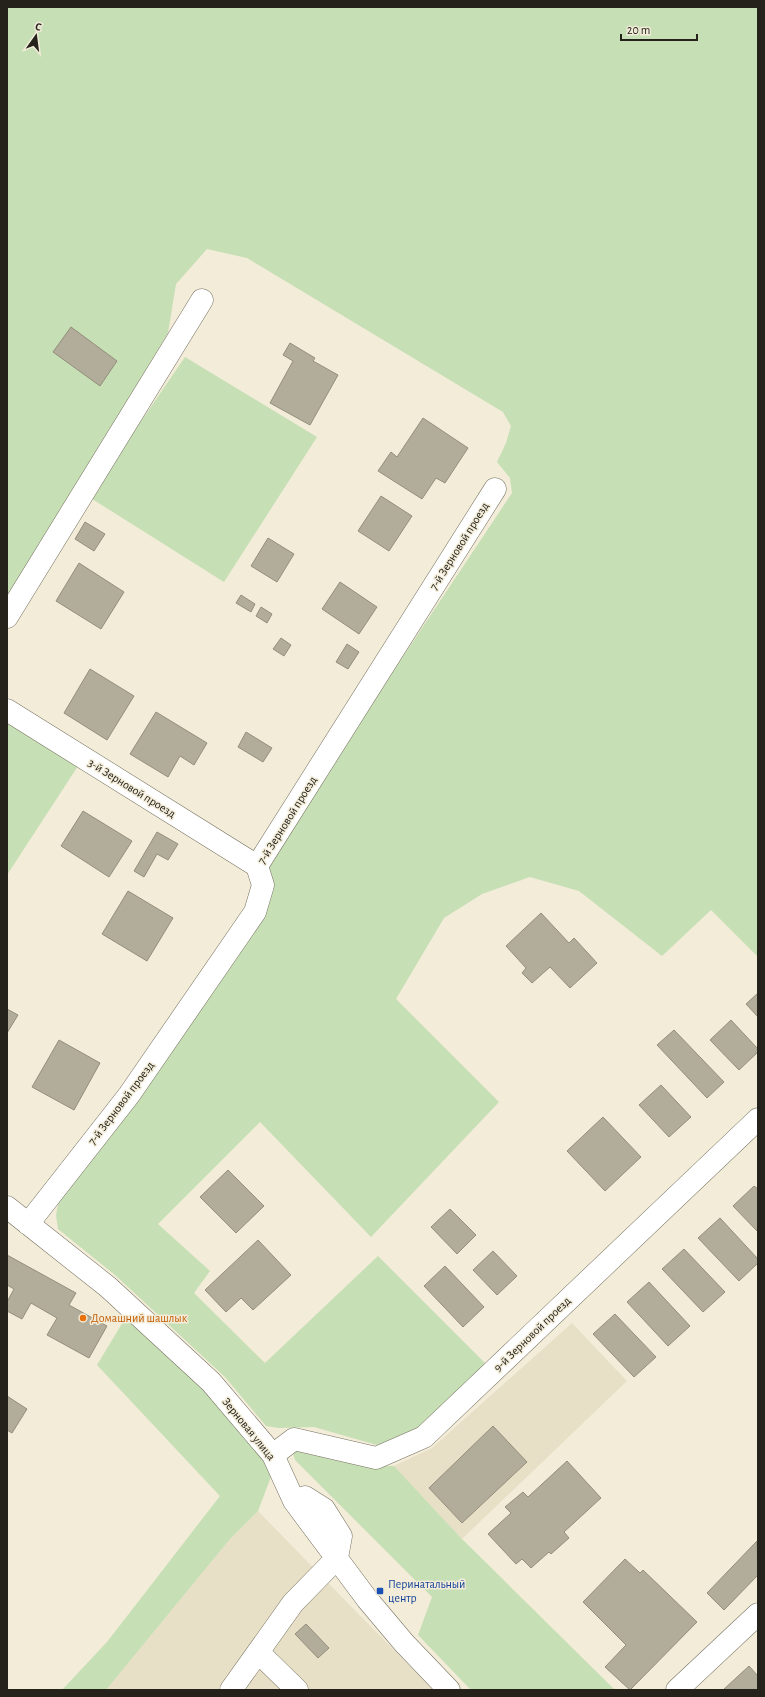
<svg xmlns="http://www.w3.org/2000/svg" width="765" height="1697" viewBox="0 0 765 1697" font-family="'Alegreya Sans',sans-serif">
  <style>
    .built { fill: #e8e0c6 }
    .green { fill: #c6dfb5 }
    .building { fill: #b2ac9a; stroke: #948e7c }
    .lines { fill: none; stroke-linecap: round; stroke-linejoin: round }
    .minor-casing { stroke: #777261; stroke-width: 23 }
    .minor { stroke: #fff; stroke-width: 22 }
    .food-dot { fill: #e8710a; stroke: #f2ecd9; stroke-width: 1.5 }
    .transit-dot { fill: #1a4fb4; stroke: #f2ecd9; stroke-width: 1.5 }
    .labels { text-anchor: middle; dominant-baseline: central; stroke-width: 3; stroke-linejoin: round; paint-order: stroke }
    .street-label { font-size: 12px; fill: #24221b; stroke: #f2ecd9 }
    .food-label { font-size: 12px; fill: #c56008; stroke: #f2ecd9; text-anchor: start }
    .transit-label { font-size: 12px; fill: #164399; stroke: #f2ecd9; text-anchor: start }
  </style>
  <rect width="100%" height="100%" fill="#f2ecd9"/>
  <path class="built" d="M572,1323L627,1381L462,1539L394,1466L432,1448Z
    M258,1511L336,1591L433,1690H106L230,1539Z"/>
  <path class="green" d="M7,7H758V957L711,910L662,956L579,891L530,877L482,894L444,918L396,999L499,1102L371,1237L260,1122L158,1224L210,1271L194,1293L265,1363L378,1256L485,1363L419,1431L377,1445L314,1427L279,1428L266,1426L225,1377L115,1275L58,1229L56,1215L59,1199L264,915L267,867L356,727L512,493L510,478L497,462L506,443L511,426L503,412L247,258L207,249L176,284L168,333L7,600Z
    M185,357L317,437L224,582L89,497Z
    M7,722L78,766L7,875Z
    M126,1317L206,1389L266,1461L272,1474L258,1511L230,1539L106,1690H62L107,1642L220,1496L97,1365Z
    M297,1448L373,1466H394L462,1539L615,1690H471L418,1635L432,1597L295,1460L293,1453Z"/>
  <path class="building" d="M71,327L117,361L100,386L53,352Z
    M290,343L315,358L313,361L338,375L310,425L270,403L293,361L283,355Z
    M423,418L468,448L445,483L436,478L422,499L378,471L391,452L397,457Z
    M381,496L412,516L389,551L358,531Z
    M85,522L105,534L94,551L75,539Z
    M268,538L294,554L277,582L251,566Z
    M79,563L124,592L101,629L56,601Z
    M340,582L377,607L359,634L322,609Z
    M241,595L255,604L251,612L236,603Z
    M261,607L272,614L267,623L256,616Z
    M281,638L291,645L284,656L273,649Z
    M347,644L359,652L348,669L336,662Z
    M90,669L134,696L107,740L64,713Z
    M156,712L207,743L194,765L180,756L168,777L130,754Z
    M246,732L272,748L263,762L238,747Z
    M83,811L132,841L109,877L61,846Z
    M157,832L178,844L168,860L157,854L144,877L134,871Z
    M128,891L173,918L147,961L102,934Z
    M541,913L569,943L574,938L597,963L570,988L550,967L532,983L522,973L526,968L506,946Z
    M758,993V1017L746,1004Z
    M7,1009L18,1015L7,1033Z
    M731,1020L758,1049V1052L739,1070L710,1040Z
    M674,1030L724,1082L707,1098L657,1045Z
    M59,1040L100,1063L74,1110L32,1087Z
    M661,1085L691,1117L669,1137L639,1105Z
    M603,1117L641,1157L605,1191L567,1151Z
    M228,1170L264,1206L236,1233L200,1197Z
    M754,1186L758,1189V1232L733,1206Z
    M450,1209L476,1235L457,1254L431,1227Z
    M720,1218L758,1259V1263L739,1281L698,1238Z
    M258,1240L291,1275L253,1310L241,1298L226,1312L205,1290Z
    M684,1249L725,1292L703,1312L662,1269Z
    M493,1251L517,1276L497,1295L473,1270Z
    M7,1255L76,1293L69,1305L107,1326L89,1358L47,1335L57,1318L31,1303L22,1319L7,1311V1302L14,1289L7,1285Z
    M445,1266L484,1307L463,1327L424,1286Z
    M649,1282L690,1326L668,1346L627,1302Z
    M615,1314L656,1357L634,1377L593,1334Z
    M7,1396L27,1409L12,1433L7,1430Z
    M493,1426L527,1462L462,1523L429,1488Z
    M567,1461L601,1498L564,1532L569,1538L551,1554L549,1552L531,1568L522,1559L516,1564L488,1534L511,1513L505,1507L523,1492L528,1497Z
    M757,1541L758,1575L724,1610L707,1593Z
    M625,1559L640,1573L643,1570L697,1622L630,1690L605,1667L626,1645L583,1602Z
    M306,1624L329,1648L318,1658L295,1634Z
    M749,1666L758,1676V1690H723Z"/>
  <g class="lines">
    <defs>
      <path id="minor" d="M7,617L202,300
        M7,710L257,866
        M7,1207L108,1287L211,1382L273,1455L294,1501L367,1599L404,1643L449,1690
        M28,1224L129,1095L255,912L263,885L257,866L495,489
        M273,1455L294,1439L376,1458L424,1437L758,1119
        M258,1652L297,1690
        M231,1690L293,1603L337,1558L341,1536L324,1509L305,1497L294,1501
        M677,1690L758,1614"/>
    </defs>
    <use href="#minor" class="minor-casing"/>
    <use href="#minor" class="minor"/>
  </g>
  <circle class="food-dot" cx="83" cy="1318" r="4"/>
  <rect class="transit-dot" x="376" y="1587" width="8" height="8" rx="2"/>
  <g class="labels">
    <g class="street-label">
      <text transform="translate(459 546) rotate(-58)">7-й Зерновой проезд</text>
      <text transform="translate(132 788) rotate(32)">3-й Зерновой проезд</text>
      <text transform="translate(287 820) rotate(-58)">7-й Зерновой проезд</text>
      <text transform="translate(121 1103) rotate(-53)">7-й Зерновой проезд</text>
      <text transform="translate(532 1334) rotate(-44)">9-й Зерновой проезд</text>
      <text transform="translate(249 1429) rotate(51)">Зерновая улица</text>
    </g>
    <g class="food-label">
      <text x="91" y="1318">Домашний шашлык</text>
    </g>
    <g class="transit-label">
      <text x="388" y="1584">Перинатальный<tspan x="388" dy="14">центр</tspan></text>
    </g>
  </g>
  <rect width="765" height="1697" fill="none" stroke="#24221b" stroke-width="16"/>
  <g transform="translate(36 36) rotate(14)" stroke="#f2ecd9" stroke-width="3" paint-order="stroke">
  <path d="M0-3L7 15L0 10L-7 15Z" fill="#24221b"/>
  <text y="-6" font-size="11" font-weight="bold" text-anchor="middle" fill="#24221b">С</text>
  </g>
  <path d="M621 34v6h76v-6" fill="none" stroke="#24221b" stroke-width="2"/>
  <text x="627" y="34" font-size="12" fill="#24221b" stroke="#f2ecd9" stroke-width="3" paint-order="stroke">20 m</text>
</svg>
